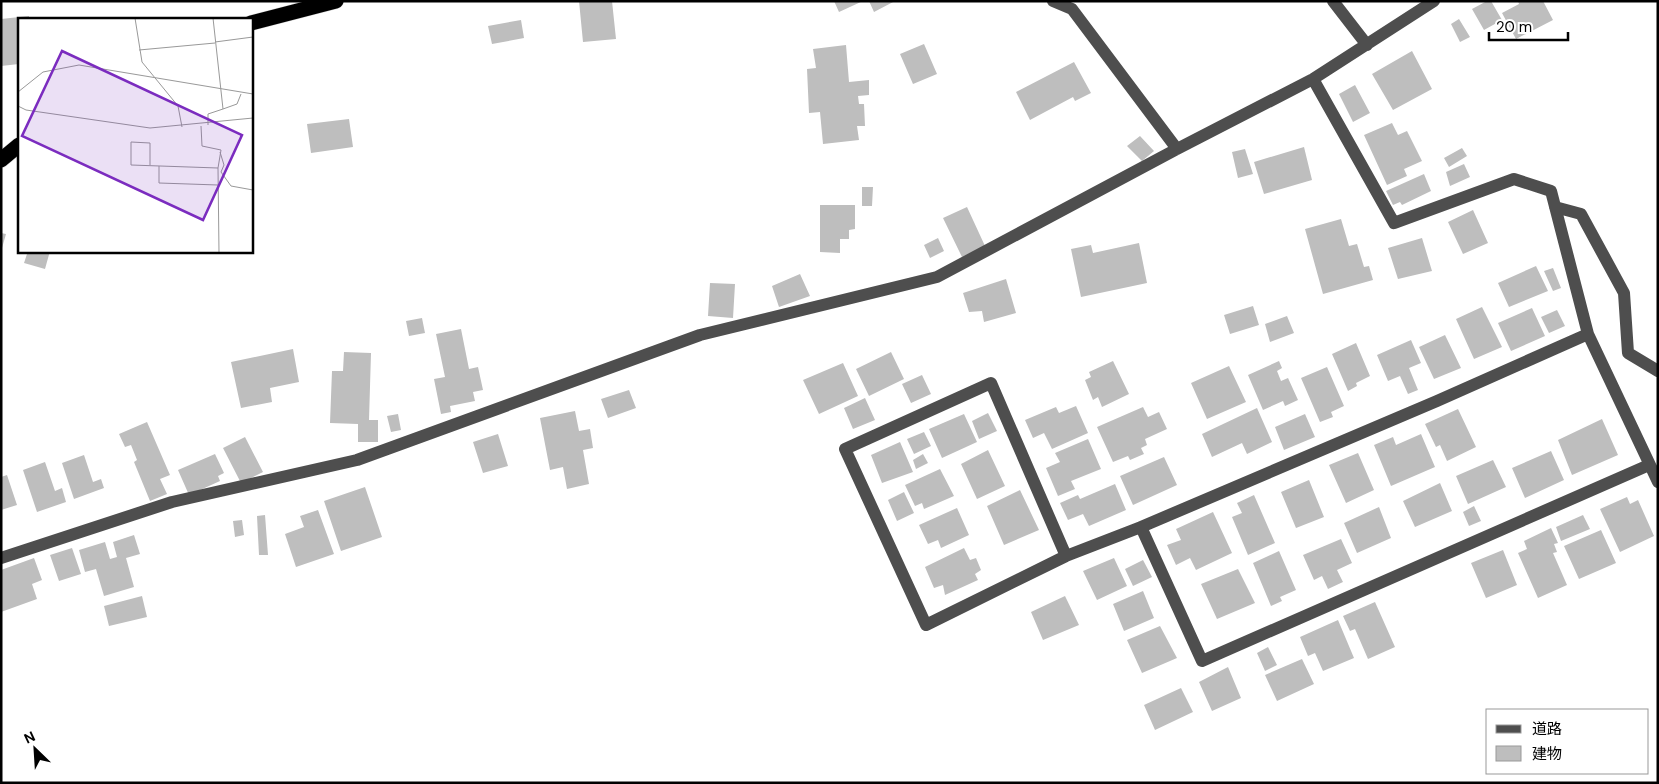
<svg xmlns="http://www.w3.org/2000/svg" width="1659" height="784" viewBox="0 0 1659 784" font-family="'DM Sans','Noto Sans JP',sans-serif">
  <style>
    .building { fill: #bebebe }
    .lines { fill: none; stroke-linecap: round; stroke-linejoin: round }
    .highway-casing { stroke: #dbdbdb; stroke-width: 16 }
    .minor { stroke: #4e4e4e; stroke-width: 12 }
    .highway { stroke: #000; stroke-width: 15 }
    .inset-road { fill: none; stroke: #999; stroke-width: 1 }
    .view { fill: #7b2cbf; fill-opacity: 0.15; stroke: #7b2cbf; stroke-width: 2.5 }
    .inset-edge { fill: none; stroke: #000; stroke-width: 2.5 }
  </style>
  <rect width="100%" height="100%" fill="#fff"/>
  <path class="building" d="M579,1H612L616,39L583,42Z
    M834,1H863L839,12Z
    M869,1H895L874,12Z
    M1487,1H1491L1502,20L1484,30L1472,9Z
    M1518,1H1543L1553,20L1516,39L1502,13L1519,4Z
    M29,16V19H19V64L1,66V19Z
    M1459,19L1470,37L1460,42L1451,24Z
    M521,20L524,38L492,44L488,26Z
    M924,44L937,74L913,84L900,54Z
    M846,45L849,82L869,80V95L858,96L859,104H864L865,126H857L859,140L823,144L820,112L809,113L807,69L816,68L813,49Z
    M1412,51L1432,89L1393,110L1372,74Z
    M1074,62L1091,93L1075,101L1073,97L1030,120L1016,92Z
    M1355,85L1370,113L1353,122L1339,94Z
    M349,119L353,147L311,153L307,124Z
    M1392,123L1398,135L1407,131L1422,161L1404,169L1407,176L1387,185L1364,135Z
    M1140,136L1154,151L1142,161L1127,146Z
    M1304,147L1312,180L1264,194L1254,162Z
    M1462,148L1467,156L1449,167L1444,158Z
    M1245,149L1253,174L1238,178L1232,152Z
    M1464,164L1470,177L1450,186L1446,172Z
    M1424,174L1431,191L1402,205L1400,202L1393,205L1386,191Z
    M862,187H873L872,206H862Z
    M820,205H855V229L849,230V239H840V253L820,252Z
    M967,207L985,246L962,257L943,218Z
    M1473,210L1488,243L1463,254L1448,222Z
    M1341,219L1349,246L1357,244L1364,267L1369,266L1373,280L1323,294L1305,229Z
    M1,233L6,234L2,248H1Z
    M938,238L944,251L930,258L924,245Z
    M1422,238L1432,271L1398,279L1388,248Z
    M1139,243L1147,283L1081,297L1071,249L1091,245L1093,253Z
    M28,251H50L45,269L24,263Z
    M1536,266L1548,291L1509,307L1498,283Z
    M1553,268L1561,288L1553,291L1544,271Z
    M800,274L810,296L779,307L772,286Z
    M1006,279L1016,313L984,322L982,311L969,312L963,293Z
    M710,283L735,284L733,318L708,316Z
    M1253,306L1259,325L1230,334L1224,315Z
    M1482,307L1502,347L1474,359L1456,319Z
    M1532,308L1545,336L1511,351L1498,323Z
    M1557,310L1565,326L1549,333L1541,317Z
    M1287,316L1294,333L1270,342L1265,324Z
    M422,318L425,333L409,336L406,321Z
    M461,329L469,369L478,367L483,390L473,392L475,401L450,406L451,412L441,414L434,379L445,377L436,334Z
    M1445,335L1461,368L1434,379L1419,347Z
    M1411,340L1421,363L1409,368L1418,390L1408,394L1400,376L1388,381L1377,355Z
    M1356,343L1370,376L1356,383L1357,386L1348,391L1332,354Z
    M293,349L299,382L270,388L272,402L241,408L231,362Z
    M344,352L371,353L369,420H378V442H358V424L330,423L332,371H343Z
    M891,352L904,379L869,396L856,369Z
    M1113,361L1129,394L1102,407L1098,397L1093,400L1085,380L1091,377L1089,372Z
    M1279,361L1282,368L1277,371L1281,381L1288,378L1298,400L1285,406L1283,401L1263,410L1248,375Z
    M843,363L858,396L819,414L803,380Z
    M1229,366L1246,402L1207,419L1191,383Z
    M1327,367L1344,406L1331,412L1333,417L1320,422L1301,378Z
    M922,375L931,394L911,403L902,384Z
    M629,390L636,408L608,418L601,399Z
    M865,398L875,420L853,429L844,408Z
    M1076,406L1088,433L1052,449L1044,433L1033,438L1025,420L1056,407L1059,413Z
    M1143,407L1148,417L1159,412L1167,429L1145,439L1147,445L1141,448L1144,454L1130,460L1128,456L1113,462L1097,427Z
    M1257,408L1272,442L1247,454L1242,443L1212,457L1202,434Z
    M1458,409L1476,447L1447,461L1440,445L1436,447L1425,424Z
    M575,411L579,431L590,429L593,448L583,450L589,484L567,489L563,467L550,470L540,418Z
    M988,413L997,431L979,439L972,421Z
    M398,414L401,430L391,432L387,416Z
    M964,414L977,442L942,458L929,429Z
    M1305,414L1315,437L1284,450L1275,427Z
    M1602,419L1618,455L1572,475L1558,440Z
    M147,422L170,475L160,479L167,494L150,501L134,462L137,460L131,445L125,447L119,434Z
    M924,432L931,446L914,454L907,439Z
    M498,434L508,466L483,473L473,442Z
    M1421,434L1435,467L1391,486L1374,445L1393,437L1396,445Z
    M245,437L263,472L241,483L223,448Z
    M1088,439L1101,469L1071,481L1075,489L1058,496L1046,468L1060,462L1055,453Z
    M900,442L913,472L882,483L871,455Z
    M988,450L1005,486L977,499L961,464Z
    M1551,451L1564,480L1525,498L1512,468Z
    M1358,453L1374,490L1346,503L1329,465Z
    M215,454L224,473L218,476L220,481L189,495L178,470Z
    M923,454L928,463L916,469L913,460Z
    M84,455L93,482L101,479L104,488L74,499L62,463Z
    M1164,457L1177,485L1133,505L1120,476Z
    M1493,460L1506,487L1468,504L1456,476Z
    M45,462L55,491L62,488L66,502L37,512L23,470Z
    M940,469L954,496L924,509L922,503L915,506L905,485Z
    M7,475L17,505L1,510V477Z
    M1309,480L1324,517L1296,528L1281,492Z
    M1440,483L1452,511L1415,527L1403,501Z
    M1115,484L1126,510L1089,526L1083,514L1068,520L1060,503L1078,495L1080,499Z
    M365,487L382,537L341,551L324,501Z
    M1020,490L1039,530L1004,545L987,506Z
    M904,492L914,513L897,521L888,500Z
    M1254,495L1275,543L1248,555L1232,517L1242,513L1237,503Z
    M1627,497L1630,504L1638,500L1654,536L1620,552L1600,509Z
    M1474,506L1481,521L1469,526L1463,512Z
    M1379,507L1391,538L1357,553L1344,523Z
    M957,508L969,535L941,548L938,540L928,544L919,525Z
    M318,510L334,554L296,567L285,534L304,527L300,516Z
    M1213,512L1232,553L1196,570L1190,558L1176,565L1167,545L1181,540L1176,529Z
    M265,515L268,555H259L257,516Z
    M1583,515L1590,529L1561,541L1556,527Z
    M242,520L244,535L235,537L233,521Z
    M1551,528L1558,543L1554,544L1557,552L1553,553L1567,585L1538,598L1518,553L1527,549L1524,541Z
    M1601,530L1616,563L1579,579L1564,546Z
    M134,535L140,554L126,558L134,587L104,596L96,569L85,572L79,550L105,542L110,559L117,557L113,542Z
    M1341,539L1352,563L1337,570L1343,582L1328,589L1322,576L1314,580L1303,555Z
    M72,548L81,574L59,581L50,555Z
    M964,548L970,560L976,558L981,570L975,574L978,580L945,595L943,585L934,588L925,567Z
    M1503,550L1517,585L1486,598L1471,563Z
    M1279,551L1296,590L1280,597L1282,601L1271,606L1253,563Z
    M34,558L42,580L32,584L37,599L1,612V570Z
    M1114,558L1127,586L1097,600L1083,571Z
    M1143,560L1152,577L1133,586L1125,569Z
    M1238,569L1255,603L1217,619L1201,584Z
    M1143,591L1154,618L1124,631L1113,604Z
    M142,596L147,617L109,626L104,606Z
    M1065,596L1079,625L1043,640L1031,612Z
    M1375,602L1395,647L1368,659L1355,629L1350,631L1343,616Z
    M1338,620L1354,658L1323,671L1315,653L1308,656L1300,637Z
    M1160,626L1177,658L1142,673L1127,640Z
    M1268,647L1277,665L1265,671L1257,653Z
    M1302,659L1314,684L1277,701L1265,675Z
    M1228,667L1241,698L1212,711L1199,682Z
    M1181,688L1193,712L1155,730L1144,705Z"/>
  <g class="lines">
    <defs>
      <path id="highway" d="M251,23L336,1
        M1,160L19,145"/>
    </defs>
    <use href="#highway" class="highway-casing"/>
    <path class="minor" d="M1053,1L1072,9L1177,149
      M1333,1L1367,45
      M1313,79L1394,223L1514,179L1551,191L1588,334L1658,482
      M1555,207L1581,214L1624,293L1628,353L1658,371
      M1141,527L1202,661L1649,465
      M1066,556L991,383L845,449L926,625L1066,556L1141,527L1437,401L1588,334
      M1,558L172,502L357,460L700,335L937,277L1177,149L1313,79L1434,1"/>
    <use href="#highway" class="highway"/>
  </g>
  <g transform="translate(18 18)">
    <rect width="235" height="235" fill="#fff"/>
    <path class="inset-road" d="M117,0L124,44L160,88L164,109M197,24L235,19M121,32L197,25M0,74L25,54L61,47L235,76M0,88L8,92L132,110L235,100M205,91L219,86L223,76M190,107V96L205,91L195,0M183,108L184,128L203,132L200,150L201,235M202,134L206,147L203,154L213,168L235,172M132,147V125L113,124V147L200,150M141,148V165L200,167"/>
    <path class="view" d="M44,33L224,117L185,202L4,118Z"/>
    <rect width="235" height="235" class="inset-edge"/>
  </g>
  <rect width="1659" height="784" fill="none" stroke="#000000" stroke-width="5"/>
  <rect x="1486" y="709" width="162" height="65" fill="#ffffff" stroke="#999999"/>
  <rect x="1496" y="725" width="25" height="8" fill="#4e4e4e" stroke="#999999"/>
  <text x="1532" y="734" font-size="15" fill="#000000">道路</text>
  <rect x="1496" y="746" width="25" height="15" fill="#bebebe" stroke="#999999"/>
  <text x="1532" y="759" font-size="15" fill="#000000">建物</text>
  <g transform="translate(35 749) rotate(335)" stroke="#ffffff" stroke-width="4" paint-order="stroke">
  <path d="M0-4L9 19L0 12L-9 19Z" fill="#000000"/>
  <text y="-8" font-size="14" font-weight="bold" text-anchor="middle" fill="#000000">N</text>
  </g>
  <path d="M1489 32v8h79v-8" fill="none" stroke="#000000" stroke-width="2.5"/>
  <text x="1496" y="32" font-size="15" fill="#000000" stroke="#ffffff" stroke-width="4" paint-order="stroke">20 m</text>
</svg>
